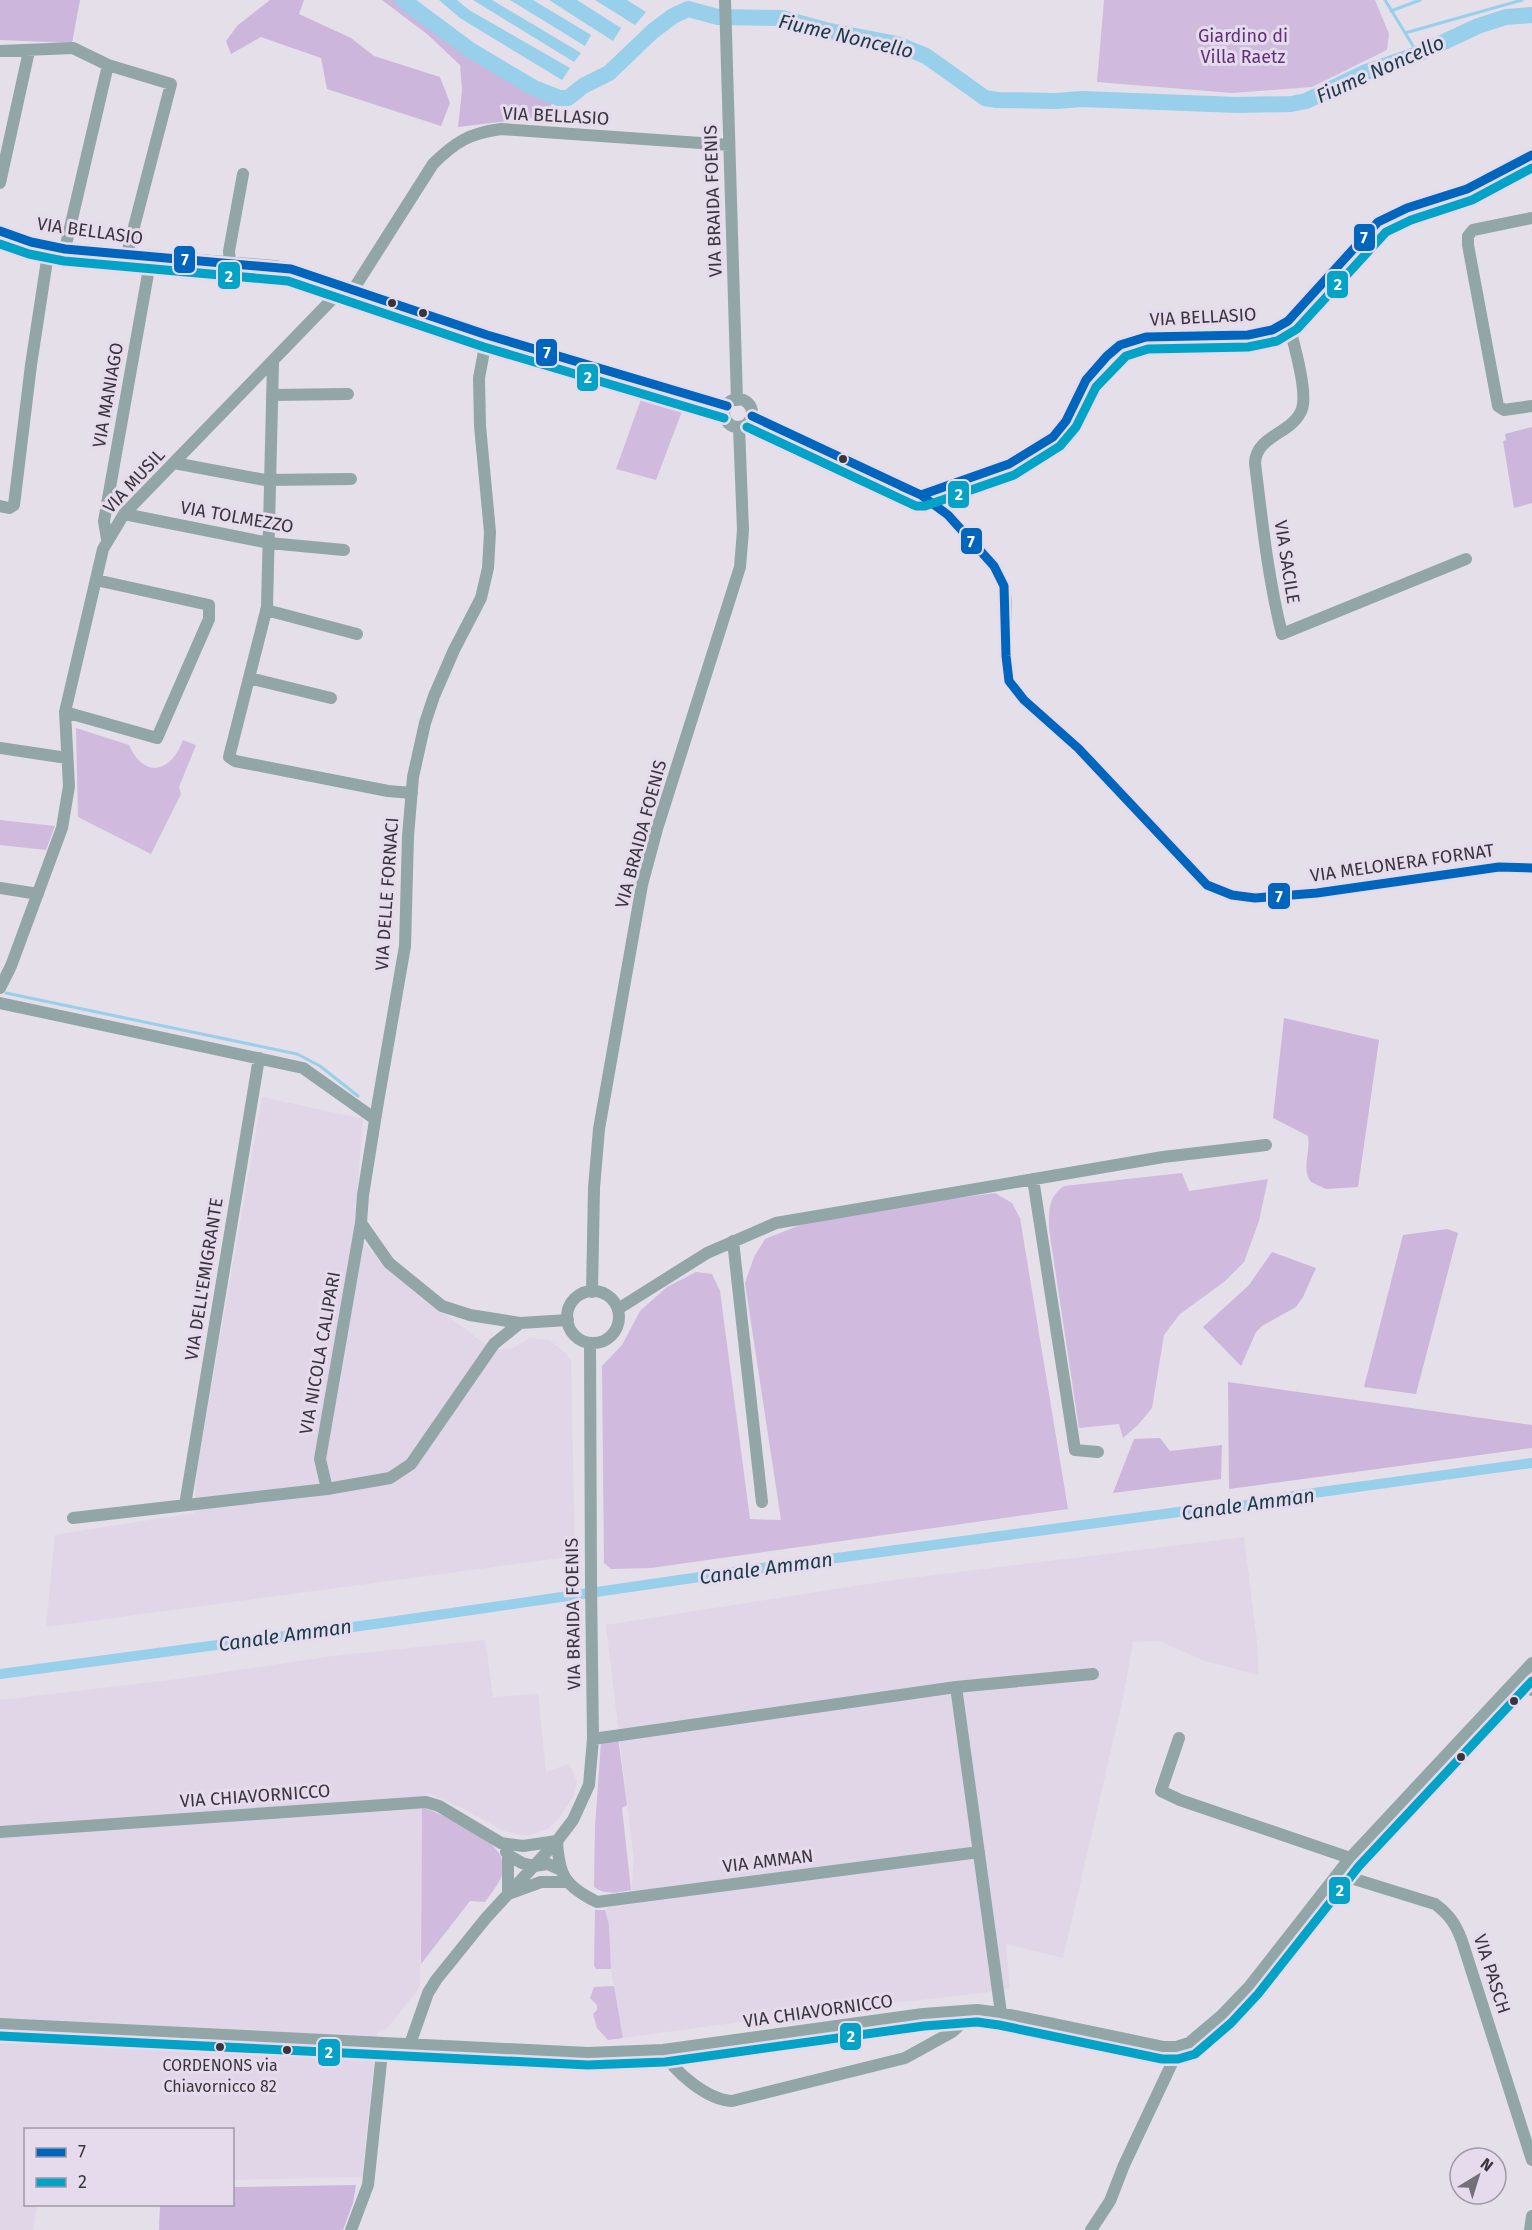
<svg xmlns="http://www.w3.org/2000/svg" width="1532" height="2230" viewBox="0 0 1532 2230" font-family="'Fira Sans',sans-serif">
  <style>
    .built { fill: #e0d6e7 }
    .green { fill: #d0bbde }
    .forest { fill: #cdb6db }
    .water { fill: #98cfeb }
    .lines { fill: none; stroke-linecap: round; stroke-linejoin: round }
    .stream { stroke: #98cfeb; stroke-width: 3 }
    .canal { stroke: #98cfeb; stroke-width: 10 }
    .river { stroke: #98cfeb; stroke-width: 16 }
    .minor { stroke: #92a6a7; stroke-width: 12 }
    .bus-1-casing { stroke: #e5dbec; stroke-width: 14 }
    .bus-2-casing { stroke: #e5dbec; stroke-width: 14 }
    .bus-1 { stroke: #0065bd; stroke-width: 9 }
    .bus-2 { stroke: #03a3c7; stroke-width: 9 }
    .bus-dot { fill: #39353c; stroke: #e5dbec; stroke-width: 2 }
    .labels { text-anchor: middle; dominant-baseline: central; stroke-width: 6; stroke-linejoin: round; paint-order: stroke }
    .bus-label { font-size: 16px; fill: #39353c; stroke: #e5dbec }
    .park-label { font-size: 18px; fill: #603179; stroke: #e5dbec }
    .street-label { font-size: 18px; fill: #39353c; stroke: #e5dbec }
    .water-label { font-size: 20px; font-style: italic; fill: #163b4a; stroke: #e5dbec }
    .line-badge { stroke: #e5dbec; stroke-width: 2 }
    .badge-label { font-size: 16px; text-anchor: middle; font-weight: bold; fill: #fff }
  </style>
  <rect width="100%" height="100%" fill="#e4dfe8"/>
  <path class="built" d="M262,1097L363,1119L354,1233L388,1268L449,1317L493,1350L512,1348L530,1338L549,1340L563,1351L571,1361L575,1556L46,1627L55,1535L194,1513L197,1469Z
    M1244,1537L1258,1651V1675L1202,1660L1160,1641L1133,1642L1123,1698L1063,1958L1006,1944L1010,1988L984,1993L813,2012L623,2038L611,1969L609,1925L605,1910L631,1890L634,1861L606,1625L887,1581Z
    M485,1640L493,1697L538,1694L546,1772L569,1764L577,1782L573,1797L559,1818L548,1829L526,1836L504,1831L460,1807L427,1793L422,1807L420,1987L386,2030L377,2033L362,2177L233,2180L232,2130H26V2204L37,2205L33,2230H0V1700L178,1679L333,1656Z"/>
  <path class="green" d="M1104,0H1375L1389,34L1387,50L1312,87L1232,93L1097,82Z
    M644,391L684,406L656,480L616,469Z
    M76,728L129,745C144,779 171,773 183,740L196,745L179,787L181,794L151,854L78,817Z
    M0,820L55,826L46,850L0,845Z
    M1182,1173L1189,1191L1268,1179L1259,1221L1244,1262L1224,1282L1180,1314L1164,1335L1152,1408L1138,1425L1123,1438L1119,1424L1079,1428L1049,1229C1049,1210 1048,1197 1064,1186Z
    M995,1193L1012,1203L1020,1218L1068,1509L651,1568L611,1569L604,1563L602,1366L622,1345L640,1311L667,1287L696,1272L712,1274L720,1291L750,1519L781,1520L745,1283L754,1257L765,1239L825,1215Z
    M618,1738L627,1805L622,1808L631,1890C617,1893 606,1895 594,1887L595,1827L601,1742Z
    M422,1807C440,1813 489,1837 498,1852C502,1857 503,1864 503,1870C502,1881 491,1893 485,1902L470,1901L421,1964Z
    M595,1910H605L609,1925L611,1969H596L594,1966Z
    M614,1986L623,2038L608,2040L597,2028L593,2014L597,2010V2005L590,1998L594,1987Z"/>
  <path class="forest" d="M0,0H80L72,43L0,40Z
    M270,0H304L299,14L351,38L374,56L440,77L450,103L441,126L327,89L321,58L261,37L231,54L226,41L238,25Z
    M382,0H403L470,50L548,94L553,102L546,114L532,118L458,127L462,91L460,65L427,34Z
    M1532,427V503L1514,508L1503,441L1506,440L1505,434Z
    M1284,1018L1379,1040L1358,1187L1326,1189L1311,1182C1301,1169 1311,1152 1308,1136L1273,1118Z
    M1447,1229L1458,1233L1416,1394L1364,1387L1403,1235Z
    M1272,1252L1316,1268L1303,1297L1296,1307L1262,1326L1256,1332L1241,1366L1203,1327L1249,1285Z
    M1228,1382L1532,1425V1448L1229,1489Z
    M1160,1438L1170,1451L1222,1445L1221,1479L1113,1493L1134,1439Z
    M356,2185L353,2203L343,2230H159L160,2205L232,2204L233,2187Z"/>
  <path class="water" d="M439,0H457L469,10L570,68L562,80L460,18Z
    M473,0H492L581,53L574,62Z
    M510,0H533L591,35L585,46Z
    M549,0H577L621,28L613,41Z
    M595,0H627L646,12L635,25Z"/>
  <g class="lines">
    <path class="stream" d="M1385,0L1418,54
      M1391,11L1420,0
      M1405,33L1522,0
      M6,993L297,1054L320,1066L358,1096"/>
    <path class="canal" d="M0,1674L382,1623L762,1568L1201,1509H1225L1299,1495L1532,1463"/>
    <path class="river" d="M403,0L470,50L534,88L559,98H568L583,86L609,73L653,31L673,16L688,9L718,17L782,18L825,30L897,44L926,56L985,98L997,100L1056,101L1082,99L1237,105L1291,104L1306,101L1366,72L1418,54L1478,26L1506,17L1532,15"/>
    <path class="minor" d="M725,0L737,400
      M0,51L73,48L108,65L171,84L127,254
      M0,183L29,51
      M1532,218L1473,230L1468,236V245L1498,406L1504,410L1532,406
      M0,231L31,242L65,249L274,266L291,269L487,335L727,406
      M65,249L108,65
      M230,263L229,251L243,174
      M353,290L433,164C455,142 470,133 501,129L729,145
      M1288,321C1293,341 1308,391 1302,409C1293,434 1256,435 1255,463C1262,521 1268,578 1282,634L1466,559
      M487,335L479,378L480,426L490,532L488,568L481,598L454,650L434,696L425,723L413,777L408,836L405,946L378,1102L363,1195L361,1223L389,1263L442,1306L470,1315L520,1323L568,1320
      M273,363L267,607L229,757L235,761L388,791L412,793
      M272,395L348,394
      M724 413a14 14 0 1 1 28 0a14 14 0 1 1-28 0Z
      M752,416L921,495L948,515L994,566L1004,586L1006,602V656L1009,681L1024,700L1078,748L1207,885L1232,895L1255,898L1317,893L1499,867L1532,868
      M174,463L265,480L351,479
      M921,495L1009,464L1053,437L1066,421L1086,380L1107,356L1120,345L1146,337L1248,335L1272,330L1288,321L1378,222C1404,206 1428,203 1457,193C1484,184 1506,167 1532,155
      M0,506L9,508L14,505L31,365L49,247
      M124,514L269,543L344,550
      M107,539L104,521L151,257
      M266,610L357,634
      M249,678L331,698
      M65,712L157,738L209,619V605L96,580
      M0,748L67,758
      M0,888L38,894
      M0,988L11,966L62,828L69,786L65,712L103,549L124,514L344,287
      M0,1003L303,1068L375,1119
      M1033,1179L1075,1450L1098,1452
      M733,1241L762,1502
      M567 1317a26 26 0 1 1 52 0a26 26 0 1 1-52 0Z
      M592,1292L594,1188L599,1129L642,885L657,829L740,567L743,530L739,427
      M618,1309L707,1253L776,1223L1163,1157L1266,1145
      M327,1489L320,1459L361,1223
      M185,1505L259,1058
      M73,1518L327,1489L390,1478L411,1464L494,1344L520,1323
      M1516,1680L1532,1690
      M956,1687L1093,1674
      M1179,1738L1161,1791L1180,1800L1350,1858
      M593,1739L956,1687L1001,2013
      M0,1832L426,1802L439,1806L501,1843L523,1846L557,1841C559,1876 565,1886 597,1902L979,1852
      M506,1852L508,1855L522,1863L534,1866L548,1864L561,1870
      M508,1855V1894L541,1882H566
      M1338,1874L1435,1904C1450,1915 1456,1925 1462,1941L1532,2160
      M0,2024L588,2053L663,2050L923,2014L977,2010L1001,2013L1164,2047H1176L1189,2043L1222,2015L1249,1987L1350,1858L1532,1663
      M410,2044L428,1993L436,1980L486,1918L557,1841L573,1820L589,1785L593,1739L591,1583L590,1343
      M663,2050C673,2072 708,2100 732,2101L905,2058L952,2032L977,2010
      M351,2230L368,2185L383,2043
      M1091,2230L1110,2201L1124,2165L1173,2061L1176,2047
      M1530,2230L1532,2216"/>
    <defs>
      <path id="bus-1" d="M0,231L31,242L65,249L291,269L487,335L727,406
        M752,416L921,495L948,515L994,566L1004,586L1006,656L1009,681L1024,700L1078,748L1207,885L1232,895L1255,898L1317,893L1499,867L1532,868
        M901,486L921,495L1009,464L1053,437L1066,421L1086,380L1107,356L1120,345L1146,337L1248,335L1272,330L1288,321L1378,222L1407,208L1467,189L1532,155"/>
      <path id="bus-2" d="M0,244L29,254L64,261L288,281L484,347L724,418
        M747,427L916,506H925L1014,475L1060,446L1076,427L1096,387L1126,356L1148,349L1248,347L1277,341L1297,329L1386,232L1411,220L1472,200L1532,168
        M0,2036L588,2065L665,2062L924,2026L977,2022L999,2025L1162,2059H1178L1195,2054L1231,2023L1258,1994L1359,1866L1532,1681"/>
    </defs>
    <use href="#bus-1" class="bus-1-casing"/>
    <use href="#bus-2" class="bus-2-casing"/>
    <use href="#bus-1" class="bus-1"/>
    <use href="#bus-2" class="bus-2"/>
  </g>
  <g class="bus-dot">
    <circle cx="392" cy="303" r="5"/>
    <circle cx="423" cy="313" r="5"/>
    <circle cx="843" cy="459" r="5"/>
    <circle cx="1514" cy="1701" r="5"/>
    <circle cx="1461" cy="1757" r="5"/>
    <circle cx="220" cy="2047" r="5"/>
    <circle cx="287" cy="2050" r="5"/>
  </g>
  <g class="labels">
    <g class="bus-label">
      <text x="220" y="2065">CORDENONS via<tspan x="220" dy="21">Chiavornicco 82</tspan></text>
    </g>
    <g class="park-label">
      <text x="1243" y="36">Giardino di<tspan x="1243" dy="21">Villa Raetz</tspan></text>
    </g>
    <g class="street-label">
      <text transform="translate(556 116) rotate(3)">VIA BELLASIO</text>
      <text transform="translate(713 201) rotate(-92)">VIA BRAIDA FOENIS</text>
      <text transform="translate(90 231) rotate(8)">VIA BELLASIO</text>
      <text transform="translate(1203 317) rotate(-3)">VIA BELLASIO</text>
      <text transform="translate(108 395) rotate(-80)">VIA MANIAGO</text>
      <text transform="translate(134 481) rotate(-47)">VIA MUSIL</text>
      <text transform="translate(237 517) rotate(10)">VIA TOLMEZZO</text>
      <text transform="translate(1287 562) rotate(81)">VIA SACILE</text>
      <text transform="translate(641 834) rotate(-75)">VIA BRAIDA FOENIS</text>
      <text transform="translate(1402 863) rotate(-8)">VIA MELONERA FORNAT</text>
      <text transform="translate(387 894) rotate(-86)">VIA DELLE FORNACI</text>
      <text transform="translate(204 1279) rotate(-81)">VIA DELL'EMIGRANTE</text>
      <text transform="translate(320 1353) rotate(-80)">VIA NICOLA CALIPARI</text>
      <text transform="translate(573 1614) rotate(-91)">VIA BRAIDA FOENIS</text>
      <text transform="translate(255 1796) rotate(-4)">VIA CHIAVORNICCO</text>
      <text transform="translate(768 1861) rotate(-7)">VIA AMMAN</text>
      <text transform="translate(1492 1974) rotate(72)">VIA PASCH</text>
      <text transform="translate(818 2011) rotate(-8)">VIA CHIAVORNICCO</text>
    </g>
    <g class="water-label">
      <text transform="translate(846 36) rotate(13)">Fiume Noncello</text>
      <text transform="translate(1380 69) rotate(-24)">Fiume Noncello</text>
      <text transform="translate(1248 1504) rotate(-8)">Canale Amman</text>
      <text transform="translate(766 1568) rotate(-8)">Canale Amman</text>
      <text transform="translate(285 1635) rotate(-8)">Canale Amman</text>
    </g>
  </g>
  <g class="line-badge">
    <rect x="1353" y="223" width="23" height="29" rx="6" fill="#0065bd"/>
    <rect x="173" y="245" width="23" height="29" rx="6" fill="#0065bd"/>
    <rect x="217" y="261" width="24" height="29" rx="6" fill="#03a3c7"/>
    <rect x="1326" y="270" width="23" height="29" rx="6" fill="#03a3c7"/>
    <rect x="535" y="338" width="23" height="29" rx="6" fill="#0065bd"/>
    <rect x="576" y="363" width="23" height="29" rx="6" fill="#03a3c7"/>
    <rect x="947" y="480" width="23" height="29" rx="6" fill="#03a3c7"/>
    <rect x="960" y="527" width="23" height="28" rx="6" fill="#0065bd"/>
    <rect x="1267" y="882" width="24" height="28" rx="6" fill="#0065bd"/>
    <rect x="1328" y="1876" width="23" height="29" rx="6" fill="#03a3c7"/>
    <rect x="839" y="2022" width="23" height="29" rx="6" fill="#03a3c7"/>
    <rect x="317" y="2038" width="24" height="29" rx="6" fill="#03a3c7"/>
  </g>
  <g class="badge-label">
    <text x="1364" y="243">7</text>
    <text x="185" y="265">7</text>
    <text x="229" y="282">2</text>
    <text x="1338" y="290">2</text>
    <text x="547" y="358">7</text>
    <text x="588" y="383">2</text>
    <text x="959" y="500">2</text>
    <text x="971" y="547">7</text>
    <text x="1279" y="902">7</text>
    <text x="1340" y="1896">2</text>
    <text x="851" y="2042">2</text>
    <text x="329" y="2058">2</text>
  </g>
  <rect x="24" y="2128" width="210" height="78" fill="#e5dbec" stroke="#a099a6" stroke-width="1.5"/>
  <rect x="36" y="2148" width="30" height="9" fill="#0065bd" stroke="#a099a6" stroke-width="1.5"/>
  <text x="78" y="2158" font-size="18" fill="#39353c">7</text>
  <rect x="36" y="2178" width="30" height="9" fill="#03a3c7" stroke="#a099a6" stroke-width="1.5"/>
  <text x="78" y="2188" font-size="18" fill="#39353c">2</text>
  <g transform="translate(1478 2176) rotate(38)"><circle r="28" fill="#e5dbec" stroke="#a099a6" stroke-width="1.5"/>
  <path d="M0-4.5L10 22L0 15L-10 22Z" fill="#757078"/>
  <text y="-9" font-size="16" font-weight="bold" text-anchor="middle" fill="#39353c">N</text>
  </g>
</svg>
